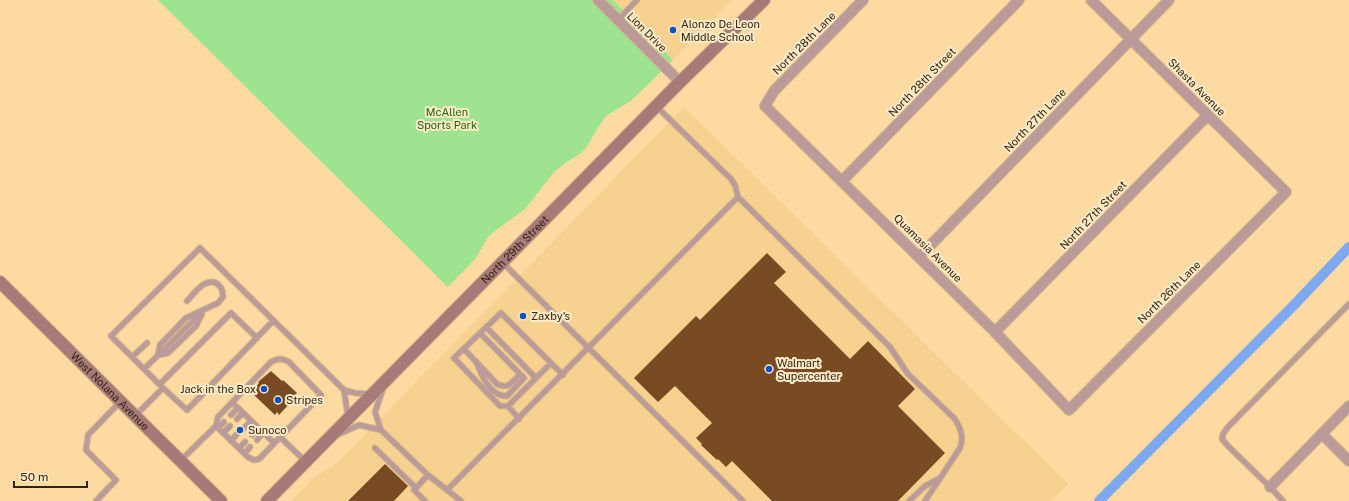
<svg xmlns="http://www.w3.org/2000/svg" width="1349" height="501" viewBox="0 0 1349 501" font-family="'Public Sans',sans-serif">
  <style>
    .built { fill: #f7d190 }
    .green { fill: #9ee390 }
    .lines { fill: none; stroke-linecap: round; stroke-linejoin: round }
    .canal { stroke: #7ea9f0; stroke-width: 10 }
    .building { fill: #784b22 }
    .lane-casing { stroke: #d8b987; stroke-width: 7 }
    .street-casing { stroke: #d8b987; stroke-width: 12 }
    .secondary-casing { stroke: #d8b987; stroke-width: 14 }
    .lane { stroke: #ba9b9a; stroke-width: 5 }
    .street { stroke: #ba9b9a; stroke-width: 10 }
    .secondary { stroke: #a77a79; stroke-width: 12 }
    .poi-dot { fill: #0e51bc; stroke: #feeac8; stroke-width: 1.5 }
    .labels { text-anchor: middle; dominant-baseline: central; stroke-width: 4; stroke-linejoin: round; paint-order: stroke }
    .poi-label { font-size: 11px; fill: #32250e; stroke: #feeac8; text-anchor: start }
    .street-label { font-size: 11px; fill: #32250e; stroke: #feeac8 }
    .park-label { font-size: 11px; fill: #1f660b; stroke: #feeac8 }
  </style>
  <rect width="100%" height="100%" fill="#fcdaa1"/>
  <path class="built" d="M613,0H732L673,60Z
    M684,107L1068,484L1051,501H291L311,480L337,463Z"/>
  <path class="green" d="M158,0H613L673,60L632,100L606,116L599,126L586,148L581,153L567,162L554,172L525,209L492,233L488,237L475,259L448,287Z"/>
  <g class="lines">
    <path class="canal" d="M1099,501L1294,305L1349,247"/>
  </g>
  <path class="building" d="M767,253L786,272L774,283L850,359L868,341L915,389L898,406L945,453L898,501H772L732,461L726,467L718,459L717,460L701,445L702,444L696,438L712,423L675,386L658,402L634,378L696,316L700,320Z
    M271,371L282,381L283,380L297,393L290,401L291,402L279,415L277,412L275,415L251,392L259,383L258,382Z
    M385,464L408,486L394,501H348Z"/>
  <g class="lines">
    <defs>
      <path id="lane" d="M618,20L637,0
        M657,107L731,179L735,185L738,197L890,347L908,374L955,419C961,429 964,437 960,448L925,501
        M503,263L743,501
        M486,327L536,378
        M464,349L497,384C509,390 512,382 520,374
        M158,355L160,345L186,318L218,303L223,297C223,291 222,286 216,283C204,278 194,294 187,301
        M158,355L168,353L196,326L202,314
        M132,357L147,343
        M476,361C481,374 490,397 507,396L524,378L480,333
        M144,369L201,313
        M160,384L231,313L257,338
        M163,388L187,410L273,321
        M383,389L375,412L381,430L428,475L461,501
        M344,390L348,417
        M233,403L274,443
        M508,406L551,363
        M231,415L238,408
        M135,416L163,388L111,336L200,248L344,390L355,393L371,394
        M237,419L243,413
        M519,419L508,406H500L454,358L501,313L563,375
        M218,428L224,422
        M244,428L251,421
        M223,433L230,426
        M252,435L258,428
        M337,435L359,425L381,430
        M280,437L305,461
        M257,440L263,433
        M231,441L237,434
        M239,448L245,442
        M375,448L416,488
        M245,453L250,447
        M181,460L216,426L218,417L271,362C278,358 282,358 289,362L321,395L259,459L254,460L248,457L216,426
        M447,490L738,197
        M96,501L116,480L86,450L88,435L120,402
        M425,501L414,490L428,475
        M909,501L925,486L940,478
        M1283,501L1270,487L1228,446L1222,439L1223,434L1228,427L1349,304"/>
      <path id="street" d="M598,0L680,82
        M863,0L774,91L765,106L995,332L1069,410L1286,192L1091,0
        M842,181L1019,0
        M919,257L1169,0
        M995,332L1208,115
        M1322,434L1349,461
        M1270,487L1349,406"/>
      <g id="secondary">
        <path id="s1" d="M0,282L221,501"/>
        <path id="s2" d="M267,501L680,82L764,0"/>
      </g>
    </defs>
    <use href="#lane" class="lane-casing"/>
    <use href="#street" class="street-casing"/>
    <use href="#secondary" class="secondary-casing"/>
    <use href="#lane" class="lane"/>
    <use href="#street" class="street"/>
    <use href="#secondary" class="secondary"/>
  </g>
  <g class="poi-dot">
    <circle cx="673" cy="30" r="4"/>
    <circle cx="523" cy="316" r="4"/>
    <circle cx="769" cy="369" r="4"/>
    <circle cx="264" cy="389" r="4"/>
    <circle cx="278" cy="400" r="4"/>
    <circle cx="240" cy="430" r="4"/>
  </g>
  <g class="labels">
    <g class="poi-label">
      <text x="681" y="24">Alonzo De Leon<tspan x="681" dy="13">Middle School</tspan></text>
      <text x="531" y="316">Zaxby's</text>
      <text x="777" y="363">Walmart<tspan x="777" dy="13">Supercenter</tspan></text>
      <text x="256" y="389" text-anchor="end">Jack in the Box</text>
      <text x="286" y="400">Stripes</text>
      <text x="248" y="430">Sunoco</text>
    </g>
    <g class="street-label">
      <text transform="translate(647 32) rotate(45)">Lion Drive</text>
      <text transform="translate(804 43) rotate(-45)">North 28th Lane</text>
      <text transform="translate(922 82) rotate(-46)">North 28th Street</text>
      <text transform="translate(1197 87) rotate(45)">Shasta Avenue</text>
      <text transform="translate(1035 120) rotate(-46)">North 27th Lane</text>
      <text transform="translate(1093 215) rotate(-46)">North 27th Street</text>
      <text transform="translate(928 248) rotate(45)">Quamasia Avenue</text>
      <text stroke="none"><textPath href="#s2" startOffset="353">North 29th Street</textPath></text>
      <text transform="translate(1169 292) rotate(-45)">North 26th Lane</text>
      <text stroke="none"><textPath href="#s1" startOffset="155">West Nolana Avenue</textPath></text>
    </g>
    <g class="park-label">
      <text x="447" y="112">McAllen<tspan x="447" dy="13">Sports Park</tspan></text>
    </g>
  </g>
  <path d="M14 481v6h73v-6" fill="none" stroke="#32250e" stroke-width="2"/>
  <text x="20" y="481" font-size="12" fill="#32250e" stroke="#feeac8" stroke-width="3" paint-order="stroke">50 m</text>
</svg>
